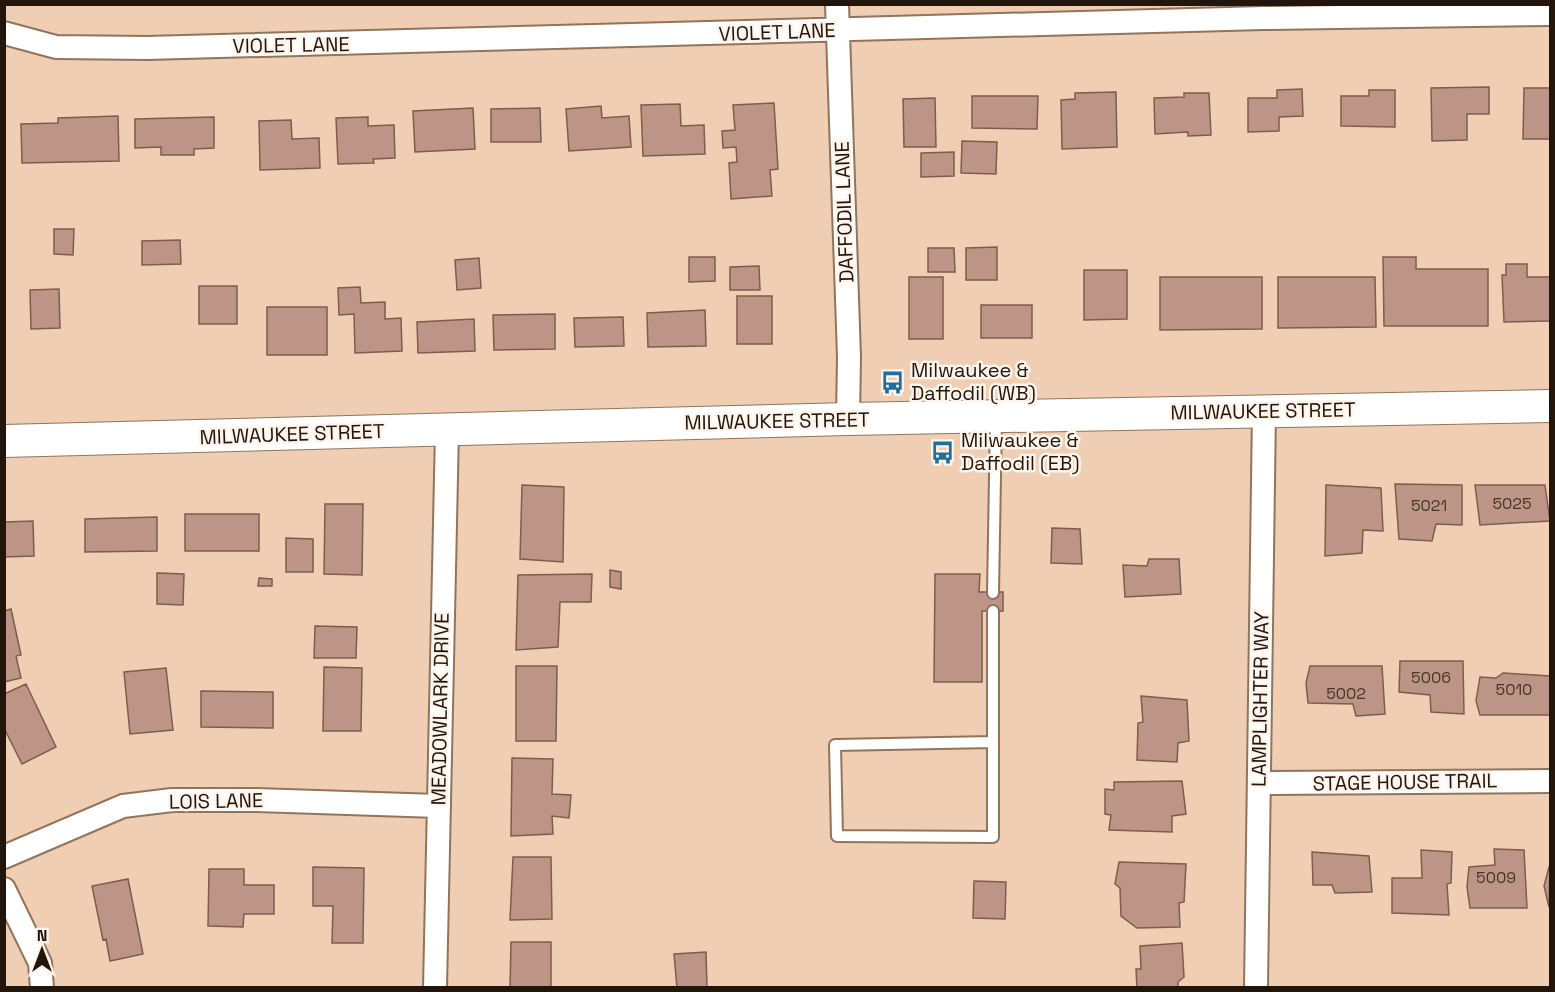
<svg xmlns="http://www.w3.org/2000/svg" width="1555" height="992" viewBox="0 0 1555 992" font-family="'Space Grotesk',sans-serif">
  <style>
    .building { fill: #bc9586; stroke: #7f5c4e; stroke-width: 1.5 }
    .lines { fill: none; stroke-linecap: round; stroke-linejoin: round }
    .lane-casing { stroke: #92745c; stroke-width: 14 }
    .street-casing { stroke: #92745c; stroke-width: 26 }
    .secondary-casing { stroke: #92745c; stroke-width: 34 }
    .lane { stroke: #fff; stroke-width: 10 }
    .street { stroke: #fff; stroke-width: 22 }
    .secondary { stroke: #fff; stroke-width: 32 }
    .labels { text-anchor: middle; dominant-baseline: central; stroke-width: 5; stroke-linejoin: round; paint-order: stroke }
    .number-label { font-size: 16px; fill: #48362a }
    .street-label { font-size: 20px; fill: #22160c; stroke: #fef4ec }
    .poi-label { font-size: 20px; fill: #22160c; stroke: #fef4ec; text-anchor: start }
  </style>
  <rect width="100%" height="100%" fill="#efceb3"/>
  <path class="building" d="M1489,87V114H1467V140L1432,141L1431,88Z
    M1524,88H1550V139H1523Z
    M1302,89L1303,116L1279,117V131L1248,132V98H1277V90Z
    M1369,90H1395V127L1341,126V96H1369Z
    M1116,92L1117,147L1062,149L1061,100L1075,99V93Z
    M1184,93H1209L1211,135L1188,136V132L1155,134L1154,98L1184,97Z
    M972,96H1038L1037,129L972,128Z
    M935,98L936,147H904L903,99Z
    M774,103L778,169L770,170L772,196L731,199L729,163L737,162L736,147L723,148L722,131L735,130L733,105Z
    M680,104L681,126L704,125L705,154L643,156L641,105Z
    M601,106L602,118L629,116L631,147L569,151L566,109Z
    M473,108L475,149L415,152L413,111Z
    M540,108L541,142H491V109Z
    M118,116L119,161L22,163L21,124L58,123V118Z
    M214,117V148L194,149V155H161V147L135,148V119Z
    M368,117V126L394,125L395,158L373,159L374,163L338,164L336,118Z
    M291,120L292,139L319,138L320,168L260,170L259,121Z
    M962,141L997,142L996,174L961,173Z
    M954,152V176L921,177V153Z
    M54,229H74L73,255L54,254Z
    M180,240L181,264L142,265V241Z
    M997,247V280H966V248Z
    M928,248H954L955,272H928Z
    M689,257H715V281L689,282Z
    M1383,257H1416V269H1488V326H1384Z
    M479,258L481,288L457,290L455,260Z
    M1506,264H1527V277H1550V321L1504,322L1502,275H1506Z
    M759,266L760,290H730V267Z
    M1084,270H1127V319L1084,320Z
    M909,277H943V339H909Z
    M1160,277H1262V329L1160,330Z
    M1278,277H1375L1376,327L1278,328Z
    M199,286H237V324H199Z
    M360,287L361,303L385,302V319L401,318L402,351L355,353L354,314L339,315L338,288Z
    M59,289L60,328L31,329L30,290Z
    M737,296H772V344H737Z
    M981,305H1032V338H981Z
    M267,307H327V355H267Z
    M705,310L706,346L648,347L647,313Z
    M555,314V349L494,350L493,315Z
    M623,317L624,346L575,347L574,318Z
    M474,319L475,351L418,353L417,322Z
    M1395,484L1462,485V525L1436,524L1432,541L1399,539Z
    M522,485L564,487L563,562L520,559Z
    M1326,485L1381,488L1383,531L1363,530L1362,553L1325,556Z
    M1475,485H1545L1550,521L1480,525Z
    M325,504H363L362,575L324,574Z
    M185,514H259V551H185Z
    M157,517V551L85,552V519Z
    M33,521L34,556L4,557V522Z
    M1052,528L1080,529L1082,564L1051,563Z
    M286,538L313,539V572H286Z
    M1149,559H1179L1181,594L1125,597L1123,565L1147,566Z
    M610,570L621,572V589L610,587Z
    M157,573L184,574L183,605L157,604Z
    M592,574L591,602H560L558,647L516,650L518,575Z
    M935,574H980L979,592H1003V611H982V682H934Z
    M259,578L272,579V586H258Z
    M11,609L21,655L16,656L21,678L4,682V611Z
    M315,626L357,627L356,658H314Z
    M1400,661H1463L1464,714L1431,712L1430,695L1399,692Z
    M516,666H557L556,741H516Z
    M1310,666H1382L1385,714L1356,716L1353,704L1308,703L1306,683Z
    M324,667L362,668L361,731H323Z
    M166,668L173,730L130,734L124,672Z
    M1503,673L1550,676V715H1480L1476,701L1480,677L1496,678Z
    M26,684L56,747L22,764L4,728V694Z
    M201,691L273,692V728L201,727Z
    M1141,696L1187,700L1189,741L1178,743L1177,762L1137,760L1138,723L1143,722Z
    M512,758L553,759L552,794L571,795L569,818L552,816L553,834L511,836Z
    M1182,781L1186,814L1172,816V832L1109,830L1111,815L1105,814V789L1114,790V782Z
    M1494,849L1524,850L1527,908H1470L1467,887L1469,867L1495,865Z
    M1421,850L1452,852L1451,883L1447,884L1449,915L1392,913V878H1422Z
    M1312,852L1369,856L1372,892L1335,893L1332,885H1313Z
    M513,857H551L552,919L510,920Z
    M1119,862L1186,864L1184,902L1179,903L1180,927L1137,928L1121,916L1120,888L1115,884Z
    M313,867L364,868L363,943H332L333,906H313Z
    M1549,867H1550L1549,907L1544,886Z
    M209,869H244V885H274V914H244L243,927L208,926Z
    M128,879L143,954L110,961L106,939L103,940L92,886Z
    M974,881L1006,882L1005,919L973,918Z
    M511,942H551V988H510Z
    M1182,943L1184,977L1178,982V988H1137L1136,969H1141L1140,946Z
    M706,952L707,988H677L674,954Z"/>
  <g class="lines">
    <defs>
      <path id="lane" d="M993,593L996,419
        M993,611V837L837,836L835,745L993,742"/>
      <path id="street" d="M837,4L849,357L848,419
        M4,33L56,47L147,48L1264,18L1550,14
        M1259,783L1550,781
        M4,857L123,806L172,800H256L438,806
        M4,889L40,963L42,988
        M435,988L447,430
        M1256,988L1264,410"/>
      <path id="secondary" d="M4,441L848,419L1550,406"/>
    </defs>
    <use href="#lane" class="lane-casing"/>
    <use href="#street" class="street-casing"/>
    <use href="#secondary" class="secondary-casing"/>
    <use href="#lane" class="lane"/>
    <use href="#street" class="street"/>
    <use href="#secondary" class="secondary"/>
  </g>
  <defs>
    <symbol id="bus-bare" viewBox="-9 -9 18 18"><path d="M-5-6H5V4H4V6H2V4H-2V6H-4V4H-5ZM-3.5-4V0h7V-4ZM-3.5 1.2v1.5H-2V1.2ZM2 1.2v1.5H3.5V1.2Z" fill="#1f6ea0" stroke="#fef4ec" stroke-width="2.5" paint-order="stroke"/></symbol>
  </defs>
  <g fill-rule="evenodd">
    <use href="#bus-bare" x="876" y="366" width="33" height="33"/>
    <use href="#bus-bare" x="926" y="436" width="33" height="33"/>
  </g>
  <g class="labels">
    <g class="number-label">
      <text x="1512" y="503">5025</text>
      <text x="1429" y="505">5021</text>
      <text x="1431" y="677">5006</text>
      <text x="1514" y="689">5010</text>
      <text x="1346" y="693">5002</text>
      <text x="1496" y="877">5009</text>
    </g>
    <g class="street-label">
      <text transform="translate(777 32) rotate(-2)">VIOLET LANE</text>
      <text transform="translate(291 45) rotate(-1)">VIOLET LANE</text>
      <text transform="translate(844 212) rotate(-92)">DAFFODIL LANE</text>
      <text transform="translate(1263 411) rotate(-1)">MILWAUKEE STREET</text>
      <text transform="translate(777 421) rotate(-1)">MILWAUKEE STREET</text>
      <text transform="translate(292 434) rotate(-2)">MILWAUKEE STREET</text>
      <text transform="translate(1260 699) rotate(-89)">LAMPLIGHTER WAY</text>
      <text transform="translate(440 709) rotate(-89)">MEADOWLARK DRIVE</text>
      <text transform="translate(1405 782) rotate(-1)">STAGE HOUSE TRAIL</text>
      <text transform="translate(216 801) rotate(-1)">LOIS LANE</text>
    </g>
    <g class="poi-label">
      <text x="911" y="370">Milwaukee &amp;<tspan x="911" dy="23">Daffodil (WB)</tspan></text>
      <text x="961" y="440">Milwaukee &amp;<tspan x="961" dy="23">Daffodil (EB)</tspan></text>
    </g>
  </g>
  <rect width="1555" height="992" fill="none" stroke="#22160c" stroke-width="12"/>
  <g transform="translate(42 950)" stroke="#fef4ec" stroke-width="4.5" paint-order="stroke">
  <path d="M0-4.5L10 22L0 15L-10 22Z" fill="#22160c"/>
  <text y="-9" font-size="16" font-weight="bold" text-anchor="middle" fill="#22160c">N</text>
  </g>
</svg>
